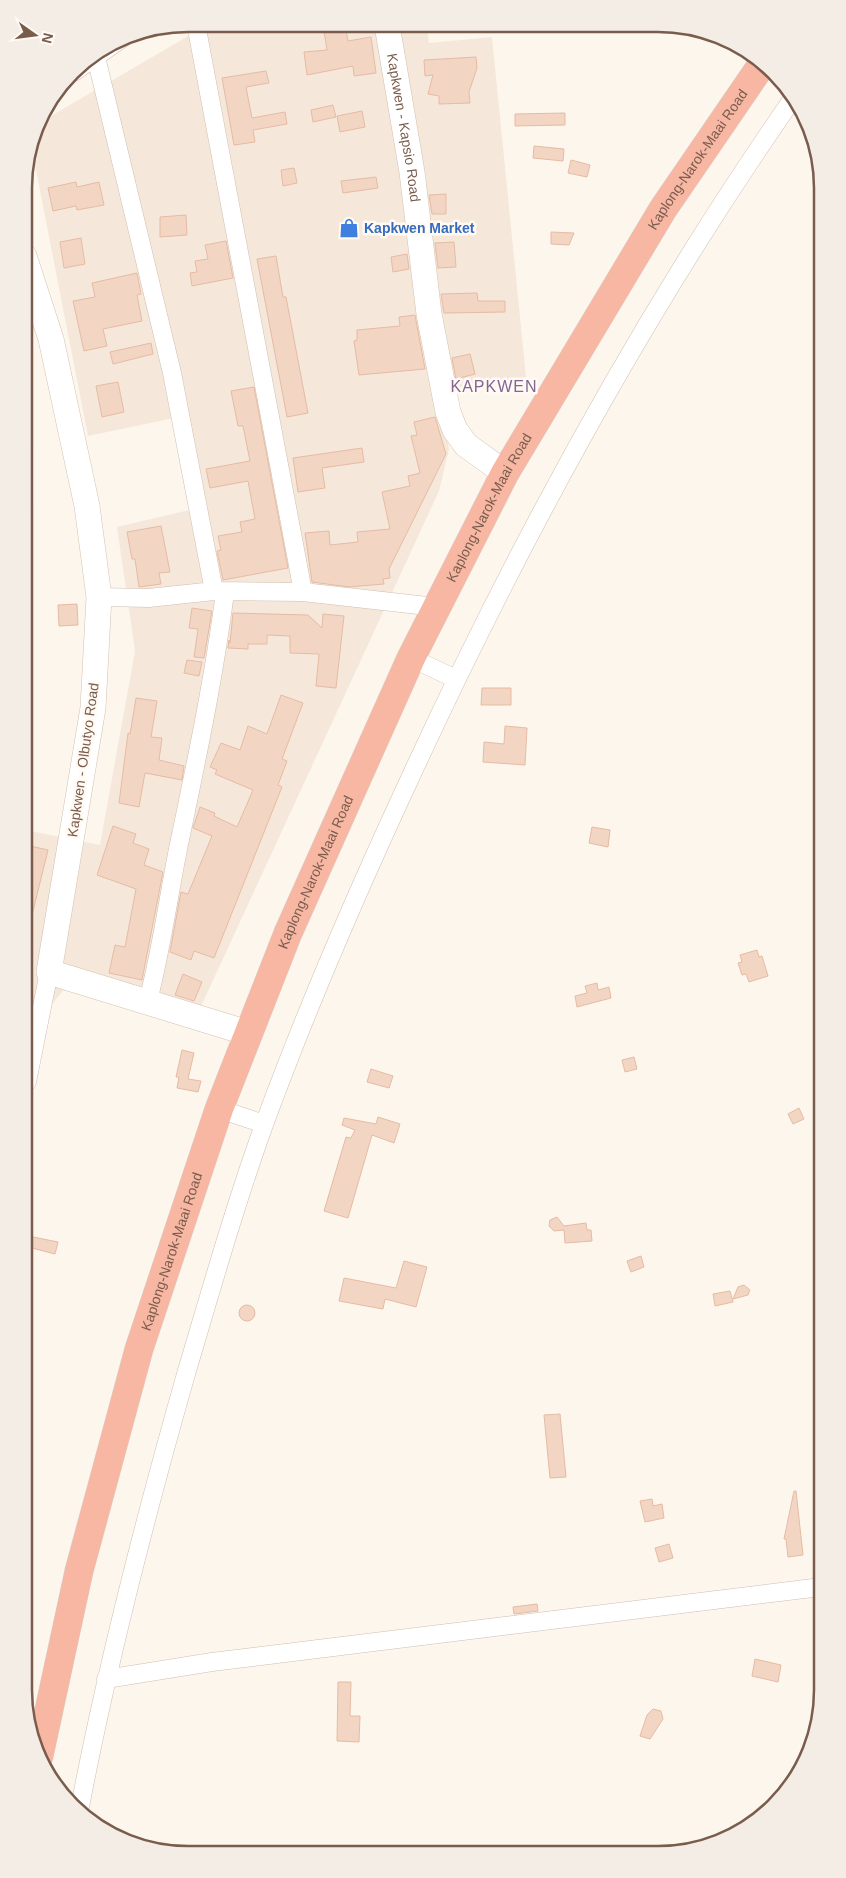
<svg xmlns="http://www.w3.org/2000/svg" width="846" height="1878" viewBox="0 0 846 1878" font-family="Arial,sans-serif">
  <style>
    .residential { fill: #f5e8da }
    .building { fill: #f3d5c3; stroke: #e6bba3 }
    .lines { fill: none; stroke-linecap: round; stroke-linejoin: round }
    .street-casing { stroke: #d1beb0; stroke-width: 19 }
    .secondary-casing { stroke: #d6c0b0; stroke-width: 26 }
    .highway-casing { stroke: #dad1cd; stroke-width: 29 }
    .street { stroke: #fff; stroke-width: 18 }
    .secondary { stroke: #fff; stroke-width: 25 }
    .highway { stroke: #f7b7a3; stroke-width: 28 }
    .labels { text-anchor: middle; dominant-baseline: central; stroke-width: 5; stroke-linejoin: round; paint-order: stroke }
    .street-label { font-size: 14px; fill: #7a5c4d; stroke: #fffaf3 }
    .shop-label { font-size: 14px; font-weight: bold; fill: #366cbe; stroke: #fffaf3; text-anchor: start }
    .quarter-label { font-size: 16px; letter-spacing: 1px; fill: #846695; stroke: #fffaf3 }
    .rim { fill: none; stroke: #7a5c4d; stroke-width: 2.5 }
  </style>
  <rect width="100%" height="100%" fill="#fdf6ec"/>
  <path class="residential" d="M209,24L427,25L429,43L492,37L526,377L440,397L449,449L439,491L197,1015L78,973L27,1034L26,830L100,845L135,651L117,527L198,508L179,417L88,436L32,150L39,123Z"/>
  <path class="building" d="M323,25H345L348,41L371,37L376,73L354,76L353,66L307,75L304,52L327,50Z
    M476,57L477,68L469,92L470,103L439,104V96L428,94L433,75L425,76L424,60Z
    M266,71L269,83L246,87L252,118L285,112L287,124L253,130L255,142L234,145L222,78Z
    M333,105L336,117L313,122L311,110Z
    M362,111L365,127L340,132L337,116Z
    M565,113V125L515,126V114Z
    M534,146L564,149L563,161L533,158Z
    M571,160L590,165L587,177L568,173Z
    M294,168L297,183L283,186L281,170Z
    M376,177L378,188L343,193L341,181Z
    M76,182L77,187L99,182L104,205L77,210L76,206L53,211L48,188Z
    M446,194V214H432L429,195Z
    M186,215L187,235L160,237V217Z
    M551,232L574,233L569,245L551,244Z
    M81,238L85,264L64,268L60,242Z
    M226,241L233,278L192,286L190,273L197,272L195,261L208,259L205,245Z
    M454,242L456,267L438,268L435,243Z
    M407,254L409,269L393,272L391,257Z
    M276,256L283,297H286L308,413L287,417L257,259Z
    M137,273L141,294L137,295L142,321L103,329L107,346L84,351L73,301L95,297L92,283Z
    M477,293L478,301H505V312L444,313L441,294Z
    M415,315L425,369L359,375L354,341L357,340V330L400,326L399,317Z
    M151,343L153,354L113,364L110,352Z
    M470,354L475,374L456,379L452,358Z
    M118,382L124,412L102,417L96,386Z
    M254,387L288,568L223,580L217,551L221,550L218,536L242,532L240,522L255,519L248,481L210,488L206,469L250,461L243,426H238L231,391Z
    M435,417L446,454L389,569L390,578L383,579L384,584L349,587L312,582L305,533L329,531L330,545L358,542L357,532L390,529L382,492L410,486L408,476L420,473L411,436L417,435L414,422Z
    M362,448L364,462L322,468L325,488L298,492L293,458Z
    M161,526L170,572L159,573L161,584L139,587L135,559H132L127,532Z
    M77,604L78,625L59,626L58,605Z
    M192,608L212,611L204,658L194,657L198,629L189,628Z
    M233,613L308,615L322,628L323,614L344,616L336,688L316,686L319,654L290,653V636L267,635V644H248V649L228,648L229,640L230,643Z
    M187,660L202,662L199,676L184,673Z
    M482,688H511V705H481Z
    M281,695L303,703L282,759L287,761L278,785L282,787L214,958L194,951L191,960L170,952L181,892L188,894L212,836L193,828L200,807L215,813L214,816L237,827L253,790L215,774L217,770L210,767L221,743L240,750L248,726L267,734Z
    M136,698L157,701L151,737L162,738L159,760L184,766L182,780L145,773L139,807L119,803L128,733L130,734Z
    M505,726L527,728L525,765L483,762L484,742L504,744Z
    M113,826L136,834L133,843L149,849L144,865L163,872L142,980L109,973L115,945L125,947L136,889L97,875Z
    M592,827L610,830L608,847L589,843Z
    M30,846L48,850L31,919H27L26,863Z
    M757,950L759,957L762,956L768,976L749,982L746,974L742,975L738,963L742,962L740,955Z
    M183,974L202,982L194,1001L175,995Z
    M597,983L598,990L609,987L611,998L577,1007L575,996L587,993L585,986Z
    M182,1050L194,1053L188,1079L201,1081L198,1092L177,1088L179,1077H176Z
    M634,1057L637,1069L625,1072L622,1060Z
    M371,1069L393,1076L389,1088L367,1082Z
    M799,1108L804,1119L793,1124L788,1114Z
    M378,1117L400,1124L394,1143L372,1135L348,1218L324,1211L346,1137L351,1138L355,1130L342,1125L344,1118L376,1124Z
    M557,1217L564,1226L586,1223L587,1230H591L592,1241L565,1243L564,1230L554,1231L549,1226L550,1220Z
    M28,1236L58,1242L55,1254L28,1247Z
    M641,1256L644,1267L631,1272L627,1261Z
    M404,1261L427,1267L416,1307L385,1299L383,1309L339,1301L344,1278L396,1288Z
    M744,1285L750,1290L748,1295L733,1299L738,1287Z
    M730,1291L733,1302L715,1306L713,1294Z
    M239 1313a8 8 0 1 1 16 0a8 8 0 1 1-16 0Z
    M560,1414L566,1477L550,1478L544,1415Z
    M794,1491H796L803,1555L788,1557L786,1539H784Z
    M652,1499L653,1506L662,1504L664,1518L645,1522L640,1501Z
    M669,1544L673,1558L659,1562L655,1548Z
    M537,1604L538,1611L514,1614L513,1607Z
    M755,1659L781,1665L778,1682L752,1676Z
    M338,1682H351L350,1716H360L359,1742L337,1741Z
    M653,1709L661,1711L663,1719L650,1739L640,1736L647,1715Z"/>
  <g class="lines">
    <defs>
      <path id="street" d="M196,24L303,592
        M96,57L172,373L214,591
        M74,72L124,37
        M99,597L149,598L214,591L303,592L436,607
        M411,658L456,679
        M148,1001C161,951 168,900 178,849C196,763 214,678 225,592
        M27,1082L49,972
        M219,1109L264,1124
        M106,1679L212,1662L821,1587
        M79,1812C107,1664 145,1518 186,1374C211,1290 235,1205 265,1122C308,1005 358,890 411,776C520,540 645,310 794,97"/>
      <g id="secondary">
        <path id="s1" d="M387,25L412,172L429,314L448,412L455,430L466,445L505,473"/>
        <path d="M24,256L51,339L87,506L99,597L93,708L49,972L248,1033"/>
      </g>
      <g id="highway">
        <path id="s2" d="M39,1756L79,1571L139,1349L219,1109L288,933L411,658L505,473L663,209L763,63"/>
      </g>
    </defs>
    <use href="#street" class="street-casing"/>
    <use href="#secondary" class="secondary-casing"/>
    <use href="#highway" class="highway-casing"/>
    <use href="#street" class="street"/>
    <use href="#secondary" class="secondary"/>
    <use href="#highway" class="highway"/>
  </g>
  <defs>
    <symbol id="shop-bare" viewBox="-9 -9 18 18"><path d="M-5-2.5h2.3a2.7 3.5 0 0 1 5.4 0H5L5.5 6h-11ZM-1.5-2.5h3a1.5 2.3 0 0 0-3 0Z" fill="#3f7fe0" stroke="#fffaf3" stroke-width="2.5" paint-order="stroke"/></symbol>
  </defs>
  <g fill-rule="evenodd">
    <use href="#shop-bare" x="335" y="214" width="28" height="28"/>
  </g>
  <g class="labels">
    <g class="street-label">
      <text stroke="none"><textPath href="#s1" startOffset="104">Kapkwen - Kapsio Road</textPath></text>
      <text stroke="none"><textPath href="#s2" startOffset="1738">Kaplong-Narok-Maai Road</textPath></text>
      <text stroke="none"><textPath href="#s2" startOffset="1332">Kaplong-Narok-Maai Road</textPath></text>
      <text transform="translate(83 760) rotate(-82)">Kapkwen - Olbutyo Road</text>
      <text stroke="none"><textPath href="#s2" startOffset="928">Kaplong-Narok-Maai Road</textPath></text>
      <text stroke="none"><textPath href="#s2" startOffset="522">Kaplong-Narok-Maai Road</textPath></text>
    </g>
    <g class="shop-label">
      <text x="364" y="228">Kapkwen Market</text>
    </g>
    <g class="quarter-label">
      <text x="494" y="386">KAPKWEN</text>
    </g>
  </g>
  <path d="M0 0H846V1878H0ZM188 32H658A156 156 0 0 1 814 188V1690A156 156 0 0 1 658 1846H188A156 156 0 0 1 32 1690V188A156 156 0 0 1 188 32Z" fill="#f4ede6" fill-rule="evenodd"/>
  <path class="rim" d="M188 32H658A156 156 0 0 1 814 188V1690A156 156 0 0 1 658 1846H188A156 156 0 0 1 32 1690V188A156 156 0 0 1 188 32Z"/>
  <g transform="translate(35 35) rotate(104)" stroke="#fffaf3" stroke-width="4" paint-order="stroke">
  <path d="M0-4L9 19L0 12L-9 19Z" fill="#7a5c4d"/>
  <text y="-8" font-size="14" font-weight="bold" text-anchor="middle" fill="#7a5c4d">N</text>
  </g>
</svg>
